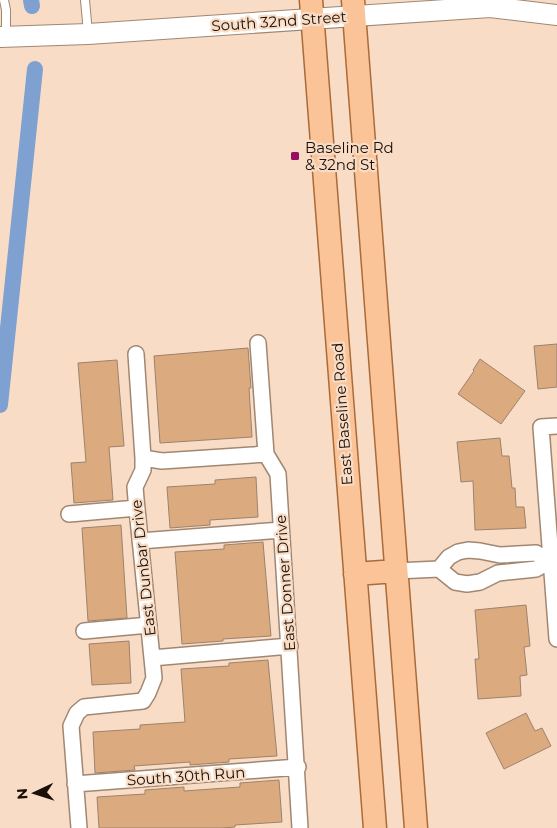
<svg xmlns="http://www.w3.org/2000/svg" width="557" height="828" viewBox="0 0 557 828" font-family="Montserrat,sans-serif">
  <style>
    .lines { fill: none; stroke-linecap: round; stroke-linejoin: round }
    .canal { stroke: #7ea1d1; stroke-width: 16 }
    .building { fill: #dcaa7f; stroke: #9c826d }
    .lane-casing { stroke: #a18772; stroke-width: 10 }
    .street-casing { stroke: #a18772; stroke-width: 18 }
    .secondary-casing { stroke: #a18772; stroke-width: 22 }
    .primary-casing { stroke: #aa6b38; stroke-width: 25 }
    .lane { stroke: #fff; stroke-width: 8 }
    .street { stroke: #fff; stroke-width: 15 }
    .secondary { stroke: #fff; stroke-width: 20 }
    .primary { stroke: #fbc498; stroke-width: 22 }
    .poi-dot { fill: #980e62; stroke: #f9dcc5; stroke-width: 2 }
    .labels { text-anchor: middle; dominant-baseline: central; stroke-width: 4.5; stroke-linejoin: round; paint-order: stroke }
    .street-label { font-size: 15px; fill: #190f07; stroke: #f9dcc5 }
    .poi-label { font-size: 15px; fill: #190f07; stroke: #f9dcc5; text-anchor: start }
  </style>
  <rect width="100%" height="100%" fill="#f9dcc5"/>
  <g class="lines">
    <path class="canal" d="M31,0L32,6
      M0,405L35,69"/>
  </g>
  <path class="building" d="M557,344V387L538,389L534,346Z
    M248,348L251,388H249L252,437L160,443L154,356Z
    M480,359L525,391L501,424L458,394L474,371L473,370Z
    M117,360L124,446L109,447L113,500L74,503L71,463L86,462L78,363Z
    M500,438L502,456H509L512,488H515L516,507H524L526,528L475,530L473,481L461,482L457,442Z
    M256,477L258,517L210,520V525L170,528L167,487L215,484V480Z
    M121,525L127,618L88,621L82,528Z
    M263,542L271,636L223,639V641L182,644L175,552L224,549V545Z
    M526,605L530,646L524,647L527,675L520,676L521,696L478,699L475,659H479L475,610Z
    M129,641L131,683L92,685L89,644Z
    M268,660L277,756L229,759V762L190,765V762L134,766L135,770L95,773L93,732L140,729V725L185,722L181,669L229,666V663Z
    M526,713L535,731L542,728L551,746L504,769L486,733Z
    M279,780L282,822L235,825V827L222,828H99L97,797L145,794V790L184,787V791L240,787V783Z"/>
  <g class="lines">
    <defs>
      <path id="lane" d="M4,0L6,10V35
        M85,0L88,33"/>
      <path id="street" d="M258,343L266,454L278,474L300,828
        M557,426L541,427L557,639
        M143,458L162,461L266,454
        M69,514L137,508
        M140,541L281,530
        M439,569L449,557L458,552L468,550L480,551L500,555L536,553L550,561
        M396,571L439,569L455,582L467,584L480,582L498,573L536,569L550,561
        M84,631L149,625
        M152,658L290,646
        M75,784L298,767
        M79,828L71,726L77,713L84,707L143,701L148,693L154,678L136,499L135,487L143,470V458L136,354"/>
      <path id="secondary" d="M0,37L88,34L490,7L557,15"/>
      <path id="primary" d="M311,0L375,828
        M353,0L416,828
        M355,574L396,571"/>
    </defs>
    <use href="#lane" class="lane-casing"/>
    <use href="#street" class="street-casing"/>
    <use href="#secondary" class="secondary-casing"/>
    <use href="#primary" class="primary-casing"/>
    <use href="#lane" class="lane"/>
    <use href="#street" class="street"/>
    <use href="#secondary" class="secondary"/>
    <use href="#primary" class="primary"/>
  </g>
  <rect class="poi-dot" x="290" y="151" width="10" height="10" rx="2.5"/>
  <g class="labels">
    <g class="street-label">
      <text transform="translate(279 21) rotate(-4)">South 32nd Street</text>
      <text transform="translate(342 414) rotate(-94)">East Baseline Road</text>
      <text transform="translate(143 568) rotate(-96)">East Dunbar Drive</text>
      <text transform="translate(285 583) rotate(-94)">East Donner Drive</text>
      <text transform="translate(186 776) rotate(-4)">South 30th Run</text>
    </g>
    <g class="poi-label">
      <text x="305" y="147">Baseline Rd<tspan x="305" dy="17">&amp; 32nd St</tspan></text>
    </g>
  </g>
  <g transform="translate(35 793) rotate(266)" stroke="#f9dcc5" stroke-width="4" paint-order="stroke">
  <path d="M0-4L9 19L0 12L-9 19Z" fill="#190f07"/>
  <text y="-8" font-size="14" font-weight="bold" text-anchor="middle" fill="#190f07">N</text>
  </g>
</svg>
